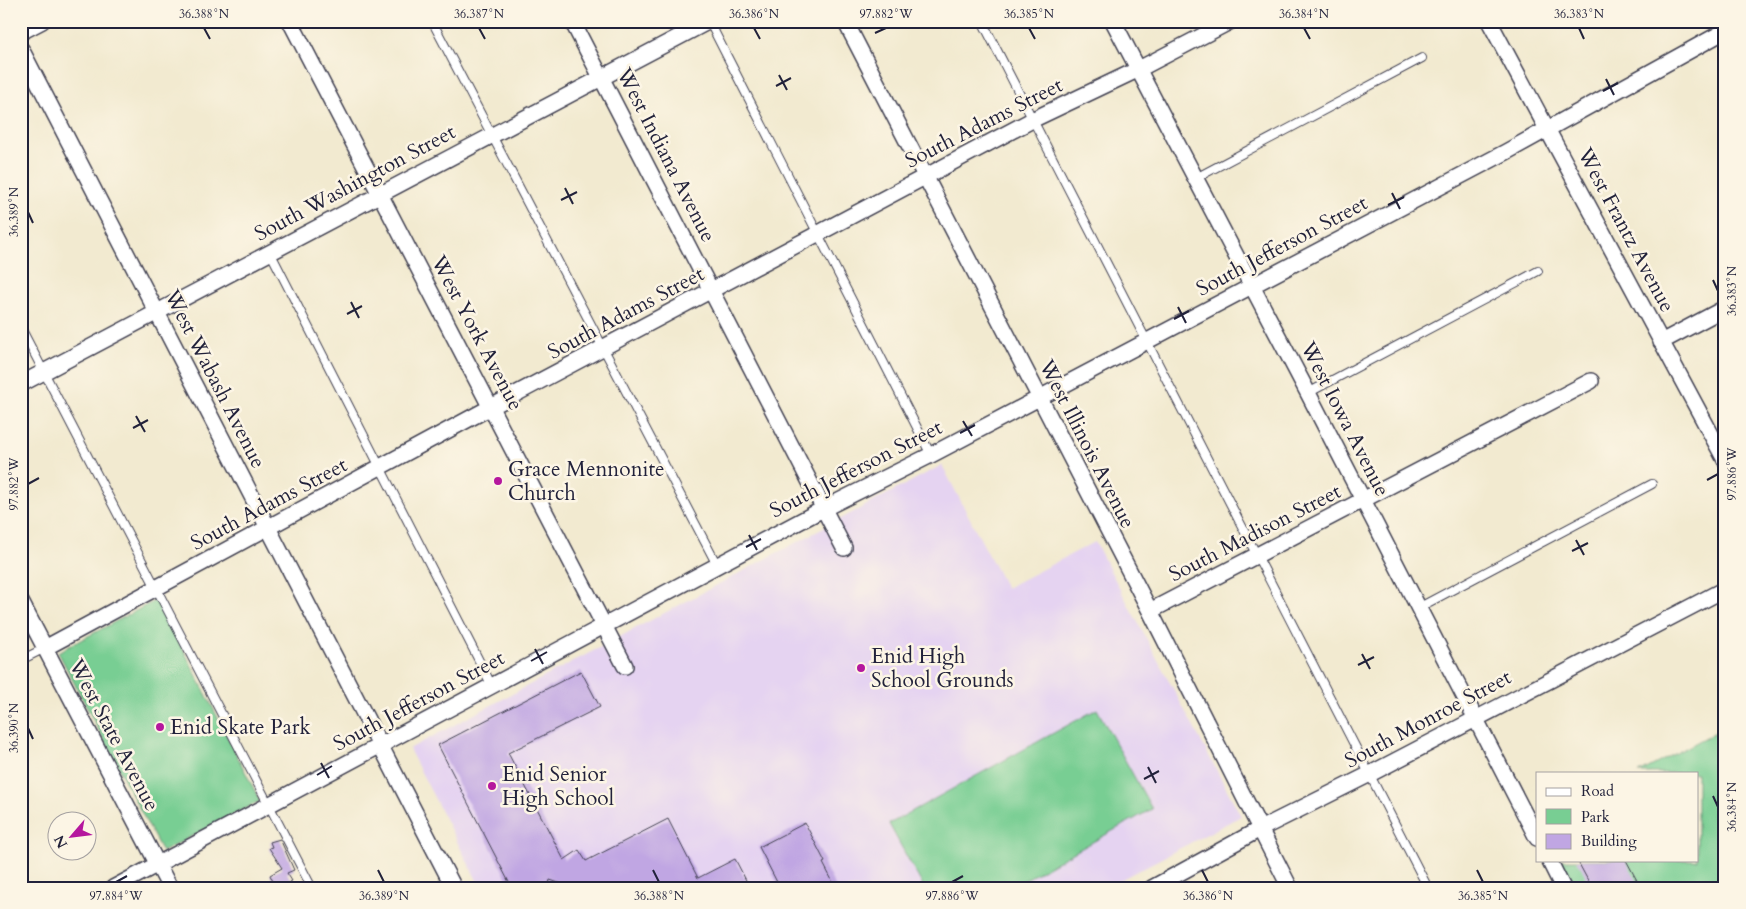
<svg xmlns="http://www.w3.org/2000/svg" width="1746" height="909" viewBox="0 0 1746 909" font-family="Cardo,serif">
  <style>
    .built { fill: #e5d3f1 }
    .green { fill: #78ce93; stroke: #4d7867 }
    .building { fill: #c0a6e3 }
    .lines { fill: none; stroke-linecap: round; stroke-linejoin: round }
    .service-casing { stroke: #414051; stroke-width: 10 }
    .minor-casing { stroke: #414051; stroke-width: 18 }
    .service { stroke: #fff; stroke-width: 8 }
    .minor { stroke: #fff; stroke-width: 15 }
    .ticks { fill: none; stroke: #22223b; stroke-width: 2 }
    .poi-dot { fill: #b5179e; stroke: #fcf5e5; stroke-width: 2 }
    .labels { text-anchor: middle; dominant-baseline: central; stroke-width: 5; stroke-linejoin: round; paint-order: stroke }
    .street-label { font-size: 21px; fill: #22223b; stroke: #fcf5e5 }
    .poi-label { font-size: 21px; fill: #22223b; stroke: #fcf5e5; text-anchor: start }
    .neatline { fill: none; stroke: #22223b; stroke-width: 2 }
    .ticks-label { font-size: 12px; text-anchor: middle; fill: #22223b }
  </style>
  <rect width="100%" height="100%" fill="#fcf5e5"/>
  <filter id="ink" filterUnits="userSpaceOnUse"><feTurbulence type="fractalNoise" baseFrequency=".02" numOctaves="2"/><feDisplacementMap in="SourceGraphic" scale="10" xChannelSelector="R" yChannelSelector="G"/><feConvolveMatrix kernelMatrix="1 2 1 2 8 2 1 2 1" color-interpolation-filters="sRGB"/></filter>
  <filter id="wash" filterUnits="userSpaceOnUse"><feTurbulence type="fractalNoise" baseFrequency=".0096" numOctaves="4" result="noise"/><feDisplacementMap in="SourceGraphic" scale="20" xChannelSelector="R" yChannelSelector="G"/><feGaussianBlur stdDeviation="1.12" result="paint"/><feColorMatrix in="noise" values="0 0 0 0 0 0 0 0 0 0 0 0 0 0 0 0 0 1.4 0 .05"/><feComposite in="paint" operator="in"/></filter>
  <g filter="url(#wash)">
    <rect width="100%" height="100%" fill="#f2ead0"/>
    <path class="built" d="M942,465L1006,588L1095,542L1241,816L1105,888H481L409,749Z"/>
    <path class="green" d="M158,599L260,801L162,852L58,652Z
      M1097,709L1152,809L1010,888H924L889,824Z
      M1725,727V888H1575L1560,860H1697V773H1639Z"/>
    <g id="blocks">
      <path class="building" d="M581,671L600,707L508,753L564,860L579,850L586,861L668,819L698,878L735,859L750,888H574L550,880L548,888H512L438,745Z
        M805,823L825,862L823,863L836,888H780L759,847Z
        M280,839L294,870L287,873L292,881L276,888L270,875L282,868L269,848L272,847L270,842Z
        M1577,860H1626L1641,888H1592Z"/>
    </g>
  </g>
  <g filter="url(#ink)">
    <use href="#blocks" fill-opacity="0" stroke="#414051" stroke-width="1"/>
    <g class="lines">
      <defs>
        <path id="service" d="M432,21L717,565
          M709,21L931,455
          M982,21L1428,888
          M1196,178L1422,58
          M270,252L492,686
          M21,328L312,888
          M1308,393L1538,271
          M1418,608L1652,484
          M21,660L45,648"/>
        <path id="minor" d="M290,21L625,666
          M572,21L844,548
          M845,21L1150,611L1290,888
          M1113,21L1308,393L1537,838
          M1489,21L1725,460
          M21,32L42,21
          M21,49L454,888
          M1661,342L1725,308
          M21,384L709,21
          M21,602L170,888
          M1150,611L1591,381
          M45,648L491,407L1034,119L1139,69L1231,21
          M1549,860L1563,888
          M113,888L823,509L931,455L1506,152L1725,31
          M1152,888L1260,829L1370,774L1725,589"/>
      </defs>
      <use href="#service" class="service-casing"/>
      <use href="#minor" class="minor-casing"/>
      <use href="#service" class="service"/>
      <use href="#minor" class="minor"/>
    </g>
  </g>
  <path class="ticks" d="M204,28L210,39M479,28L485,39M754,28L760,39M1029,28L1035,39M1304,28L1310,39M1579,28L1584,39M875,33L886,28M779,75L787,90M1606,79L1614,95M776,86L791,78M1603,91L1618,83M565,188L573,204M1392,193L1400,209M561,200L577,192M1388,205L1404,197M28,212L33,223M1713,280L1718,291M351,302L359,318M1178,307L1186,323M347,314L362,306M1174,319L1189,311M136,416L145,432M963,421L972,436M133,428L148,420M960,433L975,425M1707,480L1718,474M28,484L39,478M749,535L757,550M1576,540L1584,555M746,547L761,539M1572,551L1588,543M535,649L543,664M1362,654L1370,669M531,661L547,652M1358,665L1374,657M28,728L33,739M321,763L329,778M1148,767L1156,783M317,775L332,766M1144,779L1159,771M1713,796L1718,807M378,870L384,882M653,870L659,882M1202,870L1208,882M1477,870L1483,882M116,882L127,876M952,882L963,876"/>
  <g class="poi-dot">
    <circle cx="498" cy="481" r="5"/>
    <circle cx="861" cy="668" r="5"/>
    <circle cx="160" cy="727" r="5"/>
    <circle cx="492" cy="786" r="5"/>
  </g>
  <g class="labels">
    <g class="street-label">
      <text transform="translate(984 123) rotate(-27)">South Adams Street</text>
      <text transform="translate(666 155) rotate(63)">West Indiana Avenue</text>
      <text transform="translate(355 183) rotate(-28)">South Washington Street</text>
      <text transform="translate(1626 230) rotate(62)">West Frantz Avenue</text>
      <text transform="translate(1282 246) rotate(-28)">South Jefferson Street</text>
      <text transform="translate(626 313) rotate(-28)">South Adams Street</text>
      <text transform="translate(477 333) rotate(62)">West York Avenue</text>
      <text transform="translate(215 379) rotate(63)">West Wabash Avenue</text>
      <text transform="translate(1345 419) rotate(63)">West Iowa Avenue</text>
      <text transform="translate(1087 444) rotate(63)">West Illinois Avenue</text>
      <text transform="translate(856 469) rotate(-27)">South Jefferson Street</text>
      <text transform="translate(269 504) rotate(-28)">South Adams Street</text>
      <text transform="translate(1255 533) rotate(-27)">South Madison Street</text>
      <text transform="translate(419 701) rotate(-28)">South Jefferson Street</text>
      <text transform="translate(1428 719) rotate(-28)">South Monroe Street</text>
      <text transform="translate(114 735) rotate(62)">West State Avenue</text>
    </g>
    <g class="poi-label">
      <text x="508" y="469">Grace Mennonite<tspan x="508" dy="24">Church</tspan></text>
      <text x="871" y="656">Enid High<tspan x="871" dy="24">School Grounds</tspan></text>
      <text x="170" y="727">Enid Skate Park</text>
      <text x="502" y="774">Enid Senior<tspan x="502" dy="24">High School</tspan></text>
    </g>
  </g>
  <rect width="1746" height="909" fill="none" stroke="#fcf5e5" stroke-width="55"/>
  <rect x="1536" y="772" width="162" height="90" fill="#fcf5e5" stroke="#a5a1a1"/>
  <rect x="1546" y="788" width="25" height="8" fill="#ffffff" stroke="#a5a1a1"/>
  <text x="1581" y="796" font-size="15" fill="#22223b">Road</text>
  <rect x="1546" y="809" width="25" height="15" fill="#78ce93" stroke="#a5a1a1"/>
  <text x="1581" y="822" font-size="15" fill="#22223b">Park</text>
  <rect x="1546" y="834" width="25" height="15" fill="#c0a6e3" stroke="#a5a1a1"/>
  <text x="1581" y="846" font-size="15" fill="#22223b">Building</text>
  <g transform="translate(72 836) rotate(242)"><circle r="24" fill="#fcf5e5" stroke="#a5a1a1"/>
  <path d="M0-4L9 19L0 12L-9 19Z" fill="#b5179e"/>
  <text y="-8" font-size="14" font-weight="bold" text-anchor="middle" fill="#22223b">N</text>
  </g>
  <rect x="28" y="28" width="1690" height="854" class="neatline"/>
  <g class="ticks-label">
    <text x="204" y="18">36.388°N</text>
    <text x="479" y="18">36.387°N</text>
    <text x="754" y="18">36.386°N</text>
    <text x="886" y="18">97.882°W</text>
    <text x="1029" y="18">36.385°N</text>
    <text x="1304" y="18">36.384°N</text>
    <text x="1579" y="18">36.383°N</text>
    <text transform="translate(14 212) rotate(-90)" y="4">36.389°N</text>
    <text transform="translate(1732 291) rotate(-90)" y="4">36.383°N</text>
    <text transform="translate(1732 474) rotate(-90)" y="4">97.886°W</text>
    <text transform="translate(14 484) rotate(-90)" y="4">97.882°W</text>
    <text transform="translate(14 728) rotate(-90)" y="4">36.390°N</text>
    <text transform="translate(1732 807) rotate(-90)" y="4">36.384°N</text>
    <text x="116" y="900">97.884°W</text>
    <text x="384" y="900">36.389°N</text>
    <text x="659" y="900">36.388°N</text>
    <text x="952" y="900">97.886°W</text>
    <text x="1208" y="900">36.386°N</text>
    <text x="1483" y="900">36.385°N</text>
  </g>
</svg>
